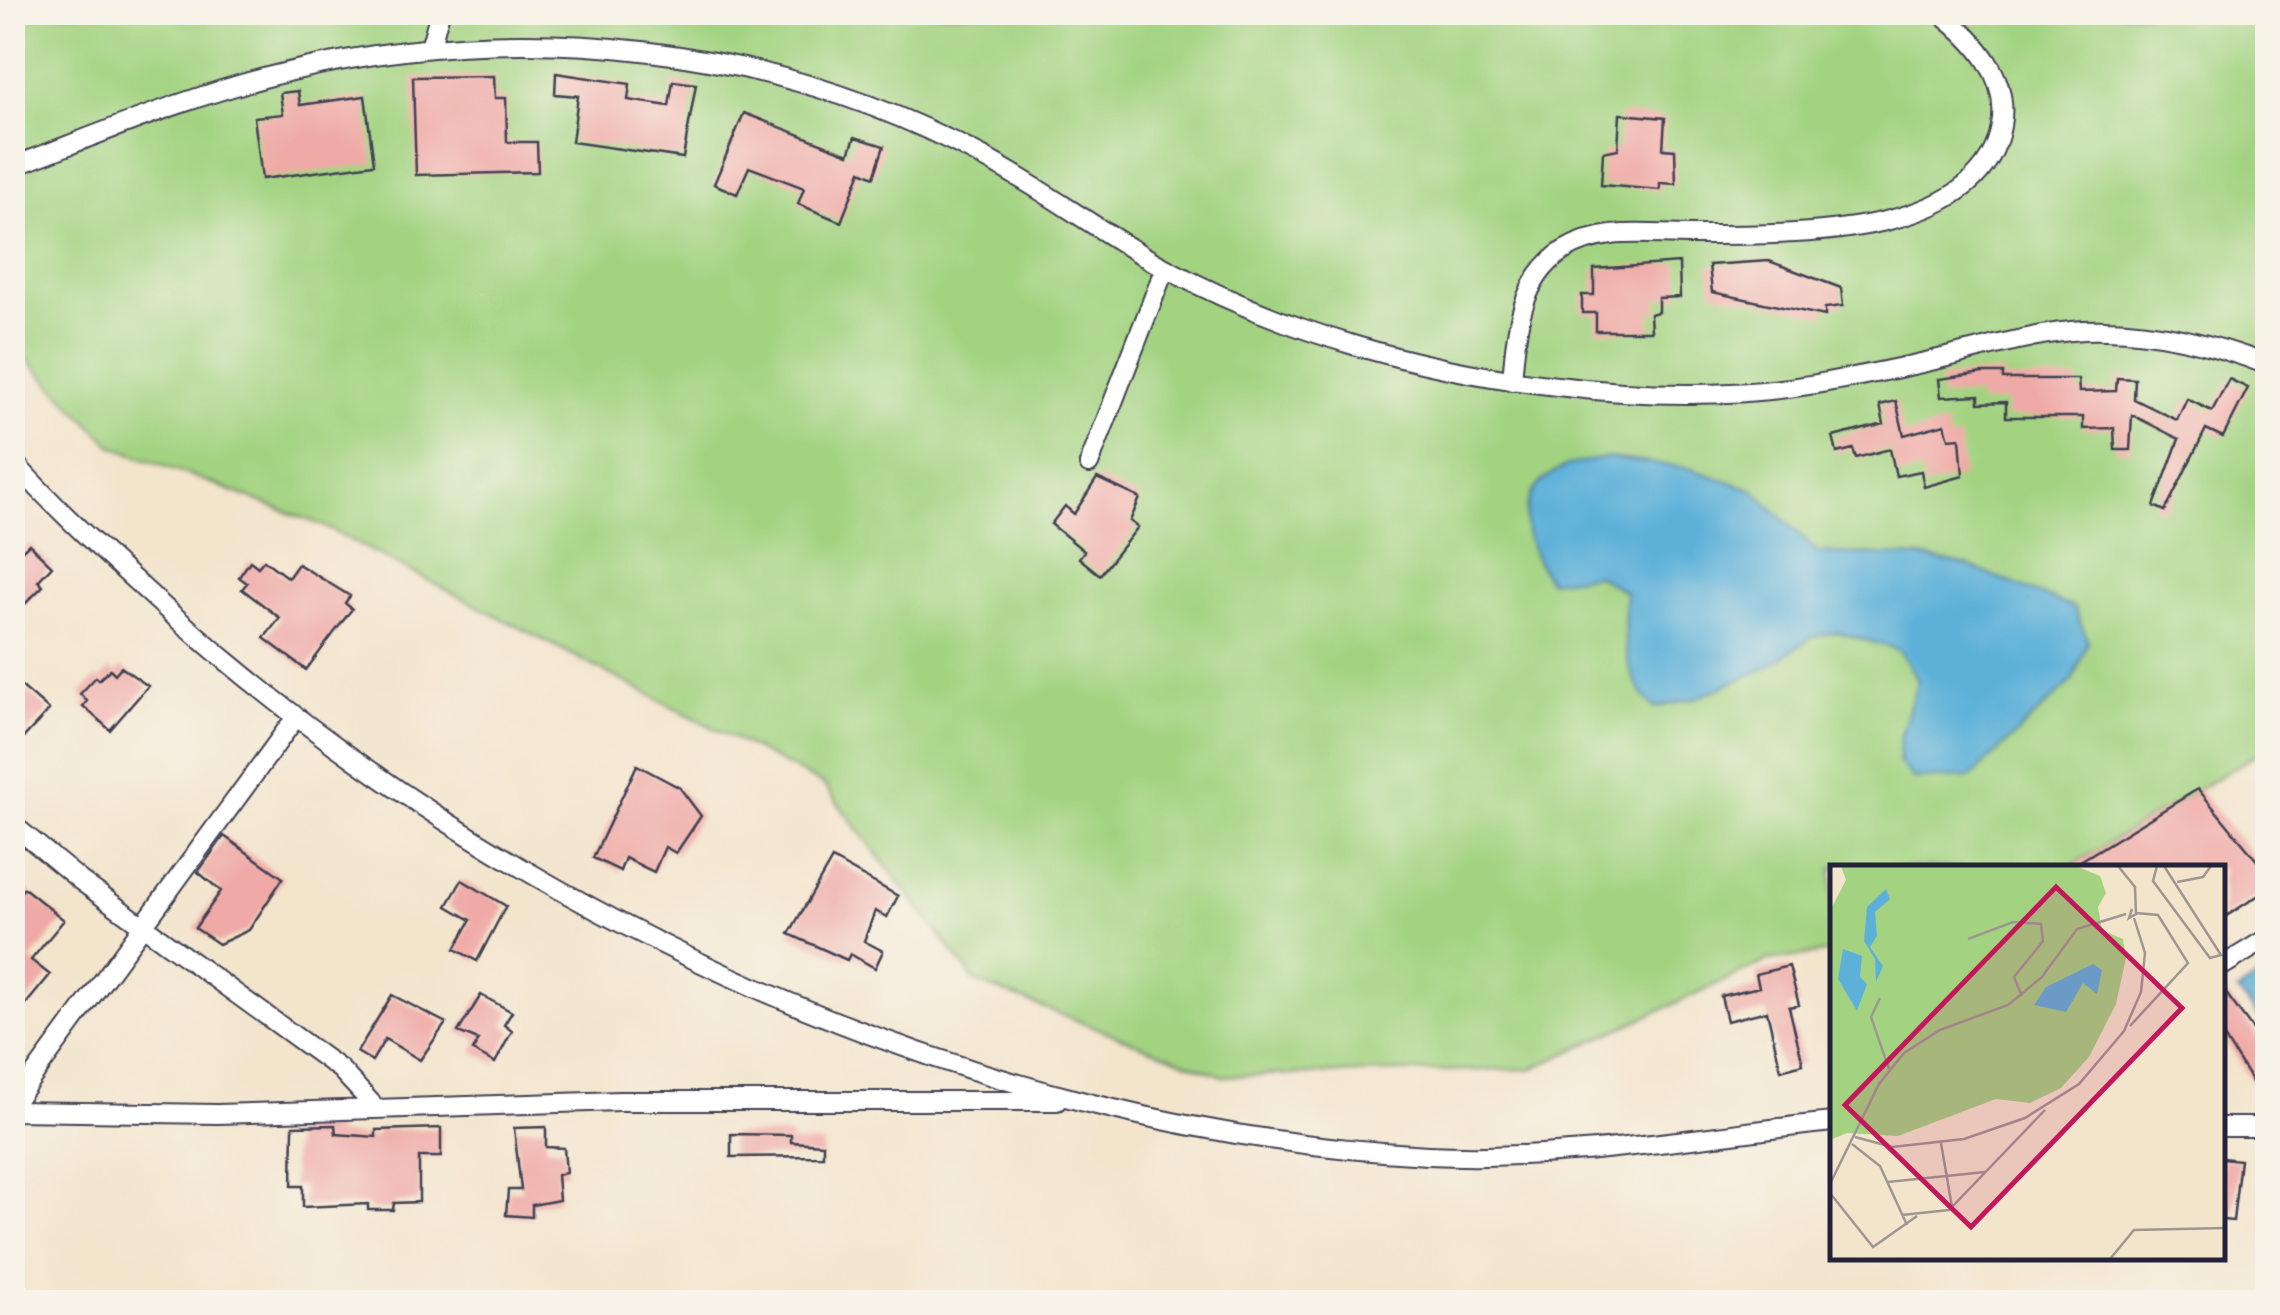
<svg xmlns="http://www.w3.org/2000/svg" width="2280" height="1315" viewBox="0 0 2280 1315" font-family="Vollkorn,serif">
  <style>
    .green { fill: #a3d381; stroke: #627a5e; stroke-width: 2.5 }
    .water { fill: #5db1d9; stroke: #406a8a; stroke-width: 2.5 }
    .building { fill: #efa9a6 }
    .lines { fill: none; stroke-linecap: round; stroke-linejoin: round }
    .street-casing { stroke: #413f51; stroke-width: 22 }
    .street { stroke: #fff; stroke-width: 18 }
    .inset-road { fill: none; stroke: #9f9692; stroke-width: 2.5 }
    .view { fill: #c2185b; fill-opacity: 0.15; stroke: #c2185b; stroke-width: 5 }
    .inset-edge { fill: none; stroke: #22223b; stroke-width: 5 }
  </style>
  <rect width="100%" height="100%" fill="#f7f3e8"/>
  <filter id="ink" filterUnits="userSpaceOnUse"><feTurbulence type="fractalNoise" baseFrequency=".01" numOctaves="2"/><feDisplacementMap in="SourceGraphic" scale="20" xChannelSelector="R" yChannelSelector="G"/><feConvolveMatrix kernelMatrix="1 2 1 2 8 2 1 2 1" color-interpolation-filters="sRGB"/></filter>
  <filter id="wash" filterUnits="userSpaceOnUse"><feTurbulence type="fractalNoise" baseFrequency=".0048" numOctaves="4" result="noise"/><feDisplacementMap in="SourceGraphic" scale="40" xChannelSelector="R" yChannelSelector="G"/><feGaussianBlur stdDeviation="2.25" result="paint"/><feColorMatrix in="noise" values="0 0 0 0 0 0 0 0 0 0 0 0 0 0 0 0 0 1.4 0 .05"/><feComposite in="paint" operator="in"/></filter>
  <g filter="url(#wash)">
    <rect width="100%" height="100%" fill="#f3e4cc"/>
    <path class="green" d="M12,13H2267V741L2260,752L2069,867L1832,868V952L1767,961L1532,1069L1222,1076L976,982L824,785L319,524L112,446L13,345Z"/>
    <path class="water" d="M1609,458L1688,468L1752,489L1818,552L1920,557L1969,566L2074,608L2088,642L2072,681L1971,777L1913,779L1899,763L1900,738L1918,680L1899,650L1838,632L1812,637L1768,667L1694,699L1655,708C1624,682 1622,632 1626,593L1597,575L1549,581C1504,512 1526,465 1609,458Z
      M2265,972L2268,975L2266,1025L2238,992Z"/>
    <g id="blocks">
      <path class="building" d="M556,73L630,84L628,100L669,106L673,81L696,84L683,158L572,142L578,96L555,94Z
        M494,76L495,98H506L507,142H537L538,172L416,175L413,77Z
        M298,91L300,105L365,96L374,164L262,179L254,117L283,114L280,93Z
        M744,113L849,154L855,137L884,146L874,177L861,171L841,222L798,204L804,188L749,167L737,194L714,184Z
        M1620,114L1665,118L1663,149L1675,150L1676,184L1660,183V190L1601,185L1603,152L1618,149Z
        M1769,261L1841,288L1843,306L1825,308V316L1712,292L1709,265Z
        M1679,263L1680,297L1658,298V312L1650,314L1651,331H1596V313H1582V295H1594V269Z
        M1983,373H2003V379H2078L2079,392L2116,391L2117,378L2135,379L2134,399L2177,420L2187,399L2212,411L2229,379L2248,388L2223,437L2206,429L2165,511L2154,506L2179,439L2132,415L2130,450H2115L2114,428L2083,429V417H2006V402L1979,403V395L1941,397L1939,379Z
        M1896,401L1904,435L1945,424L1949,439L1960,438L1963,476L1924,487L1921,471L1896,476L1890,449L1856,458L1853,449L1837,453L1833,437L1884,424L1880,405Z
        M1097,478L1140,498L1130,521L1138,527L1100,575L1079,558L1084,551L1051,524L1065,506L1074,514Z
        M29,544L52,566L38,581L43,586L12,617V560Z
        M264,560L288,578L298,564L350,596L345,603L352,609L306,670L264,638L280,618L242,589L247,583L239,577L250,561L258,567Z
        M121,667L148,686L110,730L83,706L87,701L80,694L96,677L99,680L110,669L115,674Z
        M12,678L49,710L12,750Z
        M637,765L680,788L701,816L676,853L665,847L654,872L625,858L620,871L593,858Z
        M2198,789L2268,874V889L2222,919V868H2069Z
        M224,836L283,878L249,930L219,944L195,928L221,891L198,872Z
        M832,859L898,896L887,917L875,911L864,941L883,951L875,968L850,954L847,960L789,934Z
        M462,880L506,906L477,961L455,949L471,920L447,906Z
        M24,888L64,920L31,960L50,975L12,1021V902Z
        M1789,966L1799,1005L1789,1007L1803,1064L1781,1070L1767,1011L1727,1021L1721,996L1759,987L1756,974Z
        M2222,988L2262,1042L2268,1038V1076L2254,1085L2222,1034Z
        M392,995L446,1023L420,1060L385,1039L372,1061L357,1052Z
        M481,995L512,1012L504,1025L512,1031L495,1063L473,1051L478,1040L458,1032Z
        M335,1125L336,1134L376,1137V1130L441,1128V1157H419V1202L394,1203L393,1210H368V1204L303,1207V1186H292L293,1126Z
        M546,1127V1147L564,1148L566,1173L557,1175L559,1200L532,1205V1217L506,1215L508,1190H521L514,1128Z
        M731,1134L791,1135V1142L823,1144V1156L731,1157Z
        M2222,1158L2240,1160L2233,1221L2222,1220Z"/>
    </g>
  </g>
  <g filter="url(#ink)">
    <use href="#blocks" fill-opacity="0" stroke="#413f51" stroke-width="2.5"/>
    <g class="lines">
      <defs>
        <path id="street" d="M430,48L440,12
          M12,167C104,132 196,93 292,71C521,17 773,44 981,156C1044,189 1101,233 1163,267C1284,332 1420,371 1557,386C1639,396 1734,398 1816,384C1867,375 1917,365 1967,352C2013,341 2059,328 2106,330C2162,331 2216,345 2268,365
          M1512,381C1516,334 1519,280 1563,251C1601,227 1646,235 1689,235C1779,234 1981,243 2001,126C2010,77 1975,40 1939,12
          M12,460C62,516 118,565 173,615C509,914 976,1132 1428,1155C1564,1162 1698,1136 1832,1122
          M1089,464L1165,268
          M12,824L81,881L340,1069L375,1107
          M2222,966L2268,938
          M12,1105L296,717
          M12,1111L218,1114L620,1101H1057
          M2222,1127H2268"/>
      </defs>
      <use href="#street" class="street-casing"/>
      <use href="#street" class="street"/>
    </g>
  </g>
  <g transform="translate(1830 865)">
    <rect width="395" height="395" fill="#f3e4cc"/>
    <path d="M11,1H246L270,11L276,28L268,42L272,65L293,74L296,93L286,139L259,192L231,223L200,238L166,234L68,271L17,268L0,275V46L16,15Z" fill="#a3d381"/>
    <path d="M56,24L60,34L45,47L47,71L40,82L53,101L46,117L45,94L34,76L37,42ZM13,84L32,91L30,112L37,119L27,146L8,114ZM263,99L272,105L267,129L253,118L236,147L204,140L216,122Z" fill="#5db1d9"/>
    <path class="inset-road" d="M288,1L305,22L306,49L299,53L302,44M327,1L323,16L380,93L391,90L334,1M347,17L373,12L381,1M138,74L183,57L211,59L213,76L184,112L192,131M50,133L41,152L59,204M300,161L358,98L328,50L306,48M25,272L62,282L134,274L195,253L249,219L294,166L311,127L315,88L304,53M111,278L122,342M22,279L50,301L77,360M58,317L155,307M0,319L49,219L74,188L110,165L178,140L212,112L247,64L296,49M0,328L43,382L87,351M72,350L119,345L215,245M280,394L304,365L395,363"/>
    <path class="view" d="M226,22L352,143L141,362L15,240Z"/>
    <rect width="395" height="395" class="inset-edge"/>
  </g>
  <rect width="2280" height="1315" fill="none" stroke="#f7f3e8" stroke-width="50"/>
</svg>
